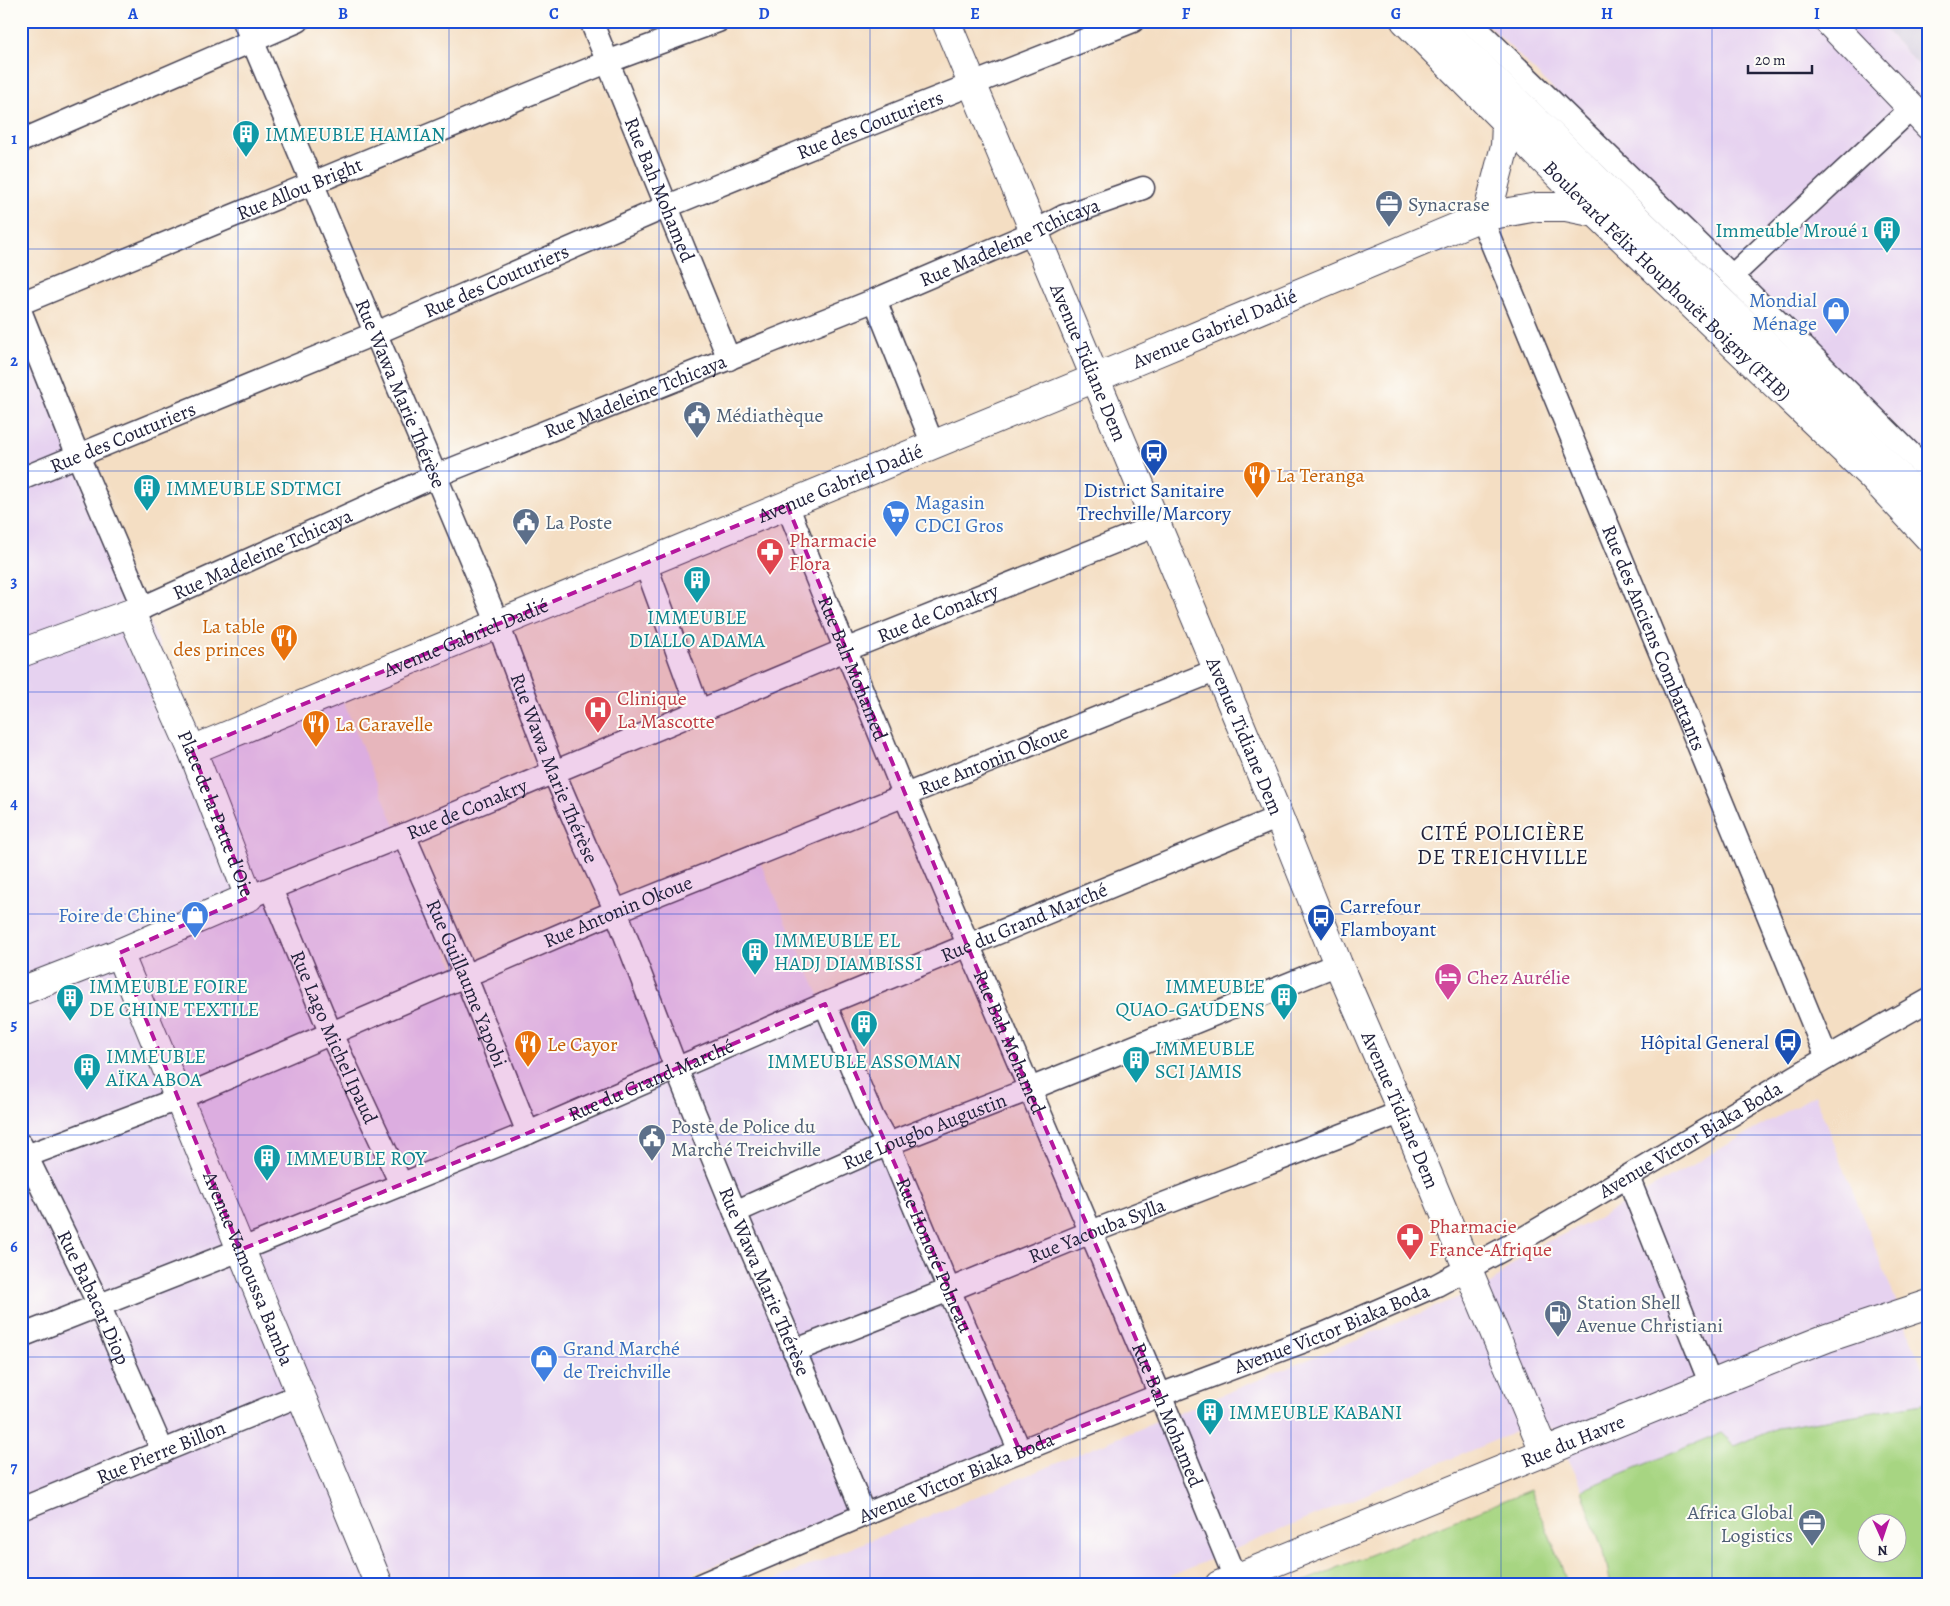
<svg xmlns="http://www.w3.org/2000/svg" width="1950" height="1606" viewBox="0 0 1950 1606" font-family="Alegreya,serif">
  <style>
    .built { fill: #e6d2f0; fill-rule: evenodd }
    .industrial { fill: #c8bfd8 }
    .green { fill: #a7d582; stroke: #647c5e; fill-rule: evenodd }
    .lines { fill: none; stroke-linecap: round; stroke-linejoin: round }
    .street-casing { stroke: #423e4f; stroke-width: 25 }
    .secondary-casing { stroke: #423e4f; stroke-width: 30 }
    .primary-casing { stroke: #423e4f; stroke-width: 30 }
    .street { stroke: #fff; stroke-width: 22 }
    .secondary { stroke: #fff; stroke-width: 28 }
    .primary { stroke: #fff; stroke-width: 28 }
    .marked { fill: #b5179e; fill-opacity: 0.2; stroke: #b5179e; stroke-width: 4; stroke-dasharray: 10 6; stroke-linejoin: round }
    .grid { fill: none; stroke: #1d4ed8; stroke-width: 1; stroke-opacity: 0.55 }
    .labels { text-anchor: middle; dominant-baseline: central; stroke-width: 4; stroke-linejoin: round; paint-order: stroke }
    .street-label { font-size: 20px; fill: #22223b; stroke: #fdfcf7 }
    .culture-label { font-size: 20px; fill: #0d838f; stroke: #fdfcf7; text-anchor: start }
    .service-label { font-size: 20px; fill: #4e5e75; stroke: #fdfcf7; text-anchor: start }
    .shop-label { font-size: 20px; fill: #366cbe; stroke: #fdfcf7; text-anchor: end }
    .food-label { font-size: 20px; fill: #c56008; stroke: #fdfcf7; text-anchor: start }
    .transit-label { font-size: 20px; fill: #164399; stroke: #fdfcf7 }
    .health-label { font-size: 20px; fill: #be3a42; stroke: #fdfcf7; text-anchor: start }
    .hotel-label { font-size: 20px; fill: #b23c85; stroke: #fdfcf7; text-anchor: start }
    .neighbourhood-label { font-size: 21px; letter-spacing: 1px; fill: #22223b; stroke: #fdfcf7 }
    .neatline { fill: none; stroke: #1d4ed8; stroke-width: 2 }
    .grid-label { font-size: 16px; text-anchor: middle; font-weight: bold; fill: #1d4ed8 }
  </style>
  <rect width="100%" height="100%" fill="#fdfcf7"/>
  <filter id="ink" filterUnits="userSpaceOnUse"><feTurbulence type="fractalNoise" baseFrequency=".02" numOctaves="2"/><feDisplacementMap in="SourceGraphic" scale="10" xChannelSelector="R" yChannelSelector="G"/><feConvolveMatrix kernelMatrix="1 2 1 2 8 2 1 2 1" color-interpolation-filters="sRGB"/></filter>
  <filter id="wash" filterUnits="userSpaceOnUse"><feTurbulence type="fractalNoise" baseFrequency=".0096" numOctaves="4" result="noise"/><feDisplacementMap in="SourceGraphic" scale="20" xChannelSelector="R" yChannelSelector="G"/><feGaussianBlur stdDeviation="1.12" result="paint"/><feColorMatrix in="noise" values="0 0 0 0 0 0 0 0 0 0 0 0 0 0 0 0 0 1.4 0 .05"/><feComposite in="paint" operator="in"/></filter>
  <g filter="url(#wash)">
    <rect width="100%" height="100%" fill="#f4dec3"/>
    <path class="built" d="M1484,21H1877L1929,76V461Z
      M21,313L145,613L204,744L338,689L463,990L759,860L1022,1452L821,1522L666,1585H21Z
      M1815,1095L1929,1385V1585H1611L1605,1557L1582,1490L1561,1445L1552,1428L1536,1426L1515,1432L1149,1585H762L1481,1288L1492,1283L1520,1257L1531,1249L1597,1219ZM1868,1524H1898V1554H1868Z"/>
    <path class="industrial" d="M1877,21H1929V76Z"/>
    <path class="green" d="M1929,1403V1585H1611L1605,1557L1582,1490L1721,1433L1735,1446L1777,1428ZM1868,1524H1898V1554H1868Z
      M1530,1490L1559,1558L1567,1585H1295Z"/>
  </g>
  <g filter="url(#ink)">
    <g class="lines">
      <defs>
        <g id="street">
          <path id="s1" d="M244,21L498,624L554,773L585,845L616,911L676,1068L735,1212L850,1480L864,1515"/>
          <path id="s2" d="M591,21L729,359"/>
          <path d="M1469,21L1732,276L1929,472"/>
          <path d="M21,141L298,21"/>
          <path id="s3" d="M1481,217L1827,1058"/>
          <path d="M1732,276L1912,108"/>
          <path d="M875,300L933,445"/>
          <path id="s4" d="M21,303L607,62L718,21"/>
          <path d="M21,313L78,456L143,608"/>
          <path id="s5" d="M21,479L376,333L668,206L825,142L1133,21"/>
          <path id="s6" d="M787,505L905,796L1160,1395L1235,1578"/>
          <path d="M645,563L699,711"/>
          <path id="s7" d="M131,613L435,476L875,300L1034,232L1064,216L1143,188"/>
          <path id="s8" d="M404,835L465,975L528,1133"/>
          <path id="s9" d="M271,889L331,1034L401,1184"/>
          <path id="s10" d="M249,897L404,835L845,650L1157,525"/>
          <path id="s11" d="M825,1004L873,1118L888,1144L949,1290L1020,1451"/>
          <path id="s12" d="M21,1145L99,1305L163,1452"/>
          <path id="s13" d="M21,1158L178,1099L616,911L1217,670"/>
          <path d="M1628,1177L1711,1385"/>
          <path id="s14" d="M735,1212L888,1144L1030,1089L1338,964"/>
          <path id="s15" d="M21,1336L240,1250L528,1133L825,1004L1279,817"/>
          <path id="s16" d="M794,1351L949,1290L1091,1232L1402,1112"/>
          <path id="s17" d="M21,1509L300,1395"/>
          <path id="s18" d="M700,1585L864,1515L1020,1451L1160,1395L1326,1333L1437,1285L1524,1238L1827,1058L1929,1000"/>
        </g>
        <g id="secondary">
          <path id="s19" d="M946,21L1279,817L1338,964L1402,1112L1544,1451"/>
          <path d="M1828,21L1929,126"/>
          <path d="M1487,215L1505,146L1506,123"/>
          <path id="s20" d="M21,653L131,613L192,750L249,897L119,953L21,991"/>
          <path id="s21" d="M192,750L1139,360L1481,217L1537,207H1566L1596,213"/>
          <path id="s22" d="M119,953L379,1585"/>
          <path id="s23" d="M1219,1585L1756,1366L1827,1338L1929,1304"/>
        </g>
        <g id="primary">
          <path id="s24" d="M1405,21L1596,213L1873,478L1929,538"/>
          <path d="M1434,21L1819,396L1929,507"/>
        </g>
      </defs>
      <use href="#street" class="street-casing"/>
      <use href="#secondary" class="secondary-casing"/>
      <use href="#primary" class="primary-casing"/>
      <use href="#street" class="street"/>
      <use href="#secondary" class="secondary"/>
      <use href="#primary" class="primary"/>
    </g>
  </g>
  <path class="marked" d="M787,505L967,945L1160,1395L1020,1451L825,1004L528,1133L240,1250L119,953L249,897L192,750Z"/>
  <path class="grid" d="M238,21V1585M449,21V1585M659,21V1585M870,21V1585M1080,21V1585M1291,21V1585M1501,21V1585M1712,21V1585M21,249H1929M21,471H1929M21,692H1929M21,914H1929M21,1135H1929M21,1357H1929"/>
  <defs>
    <symbol id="building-pin" viewBox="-11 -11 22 30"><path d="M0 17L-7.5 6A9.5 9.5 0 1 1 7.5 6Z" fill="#0f9aa8" stroke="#fdfcf7"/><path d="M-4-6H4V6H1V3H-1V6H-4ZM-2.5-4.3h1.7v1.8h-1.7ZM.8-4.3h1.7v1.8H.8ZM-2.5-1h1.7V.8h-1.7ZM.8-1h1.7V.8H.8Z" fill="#fff"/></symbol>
    <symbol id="office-pin" viewBox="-11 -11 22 30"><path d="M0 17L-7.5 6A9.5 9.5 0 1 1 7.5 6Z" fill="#5c6f8a" stroke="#fdfcf7"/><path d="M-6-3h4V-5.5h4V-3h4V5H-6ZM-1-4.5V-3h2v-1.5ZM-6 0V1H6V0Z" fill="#fff"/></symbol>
    <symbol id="shop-pin" viewBox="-11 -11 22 30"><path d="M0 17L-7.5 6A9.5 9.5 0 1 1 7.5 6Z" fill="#3f7fe0" stroke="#fdfcf7"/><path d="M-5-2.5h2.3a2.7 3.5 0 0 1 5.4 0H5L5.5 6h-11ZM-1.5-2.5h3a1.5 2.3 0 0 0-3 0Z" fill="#fff"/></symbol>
    <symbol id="civic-pin" viewBox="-11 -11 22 30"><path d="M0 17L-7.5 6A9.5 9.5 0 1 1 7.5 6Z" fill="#5c6f8a" stroke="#fdfcf7"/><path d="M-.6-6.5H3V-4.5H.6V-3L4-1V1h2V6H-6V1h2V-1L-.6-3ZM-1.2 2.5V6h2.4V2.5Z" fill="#fff"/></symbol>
    <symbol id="bus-pin" viewBox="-11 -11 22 30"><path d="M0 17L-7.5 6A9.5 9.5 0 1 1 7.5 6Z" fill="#1a4fb4" stroke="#fdfcf7"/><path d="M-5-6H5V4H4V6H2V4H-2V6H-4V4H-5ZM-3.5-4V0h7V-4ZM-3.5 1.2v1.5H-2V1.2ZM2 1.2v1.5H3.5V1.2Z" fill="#fff"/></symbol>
    <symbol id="restaurant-pin" viewBox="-11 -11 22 30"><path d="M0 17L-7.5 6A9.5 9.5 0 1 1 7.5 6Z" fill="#e8710a" stroke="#fdfcf7"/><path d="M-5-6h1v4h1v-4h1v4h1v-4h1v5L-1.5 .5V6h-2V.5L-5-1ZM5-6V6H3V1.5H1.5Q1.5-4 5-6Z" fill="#fff"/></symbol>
    <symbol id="supermarket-pin" viewBox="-11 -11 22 30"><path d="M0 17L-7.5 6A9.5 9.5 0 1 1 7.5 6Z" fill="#3f7fe0" stroke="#fdfcf7"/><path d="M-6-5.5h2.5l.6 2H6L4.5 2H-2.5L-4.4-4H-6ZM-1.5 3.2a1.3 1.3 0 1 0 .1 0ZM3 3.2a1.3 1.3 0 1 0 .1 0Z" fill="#fff"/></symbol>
    <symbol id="pharmacy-pin" viewBox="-11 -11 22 30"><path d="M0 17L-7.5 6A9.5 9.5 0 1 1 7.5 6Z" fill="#e0444e" stroke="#fdfcf7"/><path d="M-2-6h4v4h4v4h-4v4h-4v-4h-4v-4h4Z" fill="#fff"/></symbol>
    <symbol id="hospital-pin" viewBox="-11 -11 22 30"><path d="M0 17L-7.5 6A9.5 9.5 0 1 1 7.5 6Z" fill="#e0444e" stroke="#fdfcf7"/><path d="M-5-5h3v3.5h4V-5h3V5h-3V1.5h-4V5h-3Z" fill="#fff"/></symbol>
    <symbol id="hotel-pin" viewBox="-11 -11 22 30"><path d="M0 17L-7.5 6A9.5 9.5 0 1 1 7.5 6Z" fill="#d1479c" stroke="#fdfcf7"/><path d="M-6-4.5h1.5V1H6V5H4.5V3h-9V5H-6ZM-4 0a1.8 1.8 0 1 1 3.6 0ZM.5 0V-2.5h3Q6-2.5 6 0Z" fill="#fff"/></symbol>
    <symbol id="fuel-pin" viewBox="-11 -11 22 30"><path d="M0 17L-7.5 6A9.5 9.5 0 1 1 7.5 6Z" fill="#5c6f8a" stroke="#fdfcf7"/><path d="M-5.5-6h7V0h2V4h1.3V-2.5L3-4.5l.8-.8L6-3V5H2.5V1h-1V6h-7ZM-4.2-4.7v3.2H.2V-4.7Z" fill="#fff"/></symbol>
  </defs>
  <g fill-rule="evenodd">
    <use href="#building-pin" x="230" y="118" width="32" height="43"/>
    <use href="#office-pin" x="1373" y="188" width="32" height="43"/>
    <use href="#building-pin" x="1871" y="214" width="32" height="43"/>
    <use href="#shop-pin" x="1820" y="295" width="32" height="43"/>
    <use href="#civic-pin" x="681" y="399" width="32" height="43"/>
    <use href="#bus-pin" x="1138" y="437" width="32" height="43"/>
    <use href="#restaurant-pin" x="1241" y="459" width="32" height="43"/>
    <use href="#building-pin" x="131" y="472" width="32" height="43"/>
    <use href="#supermarket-pin" x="880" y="498" width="32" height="43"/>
    <use href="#civic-pin" x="510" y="506" width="32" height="43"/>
    <use href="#pharmacy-pin" x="754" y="536" width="32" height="43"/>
    <use href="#building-pin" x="681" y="564" width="32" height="43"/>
    <use href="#restaurant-pin" x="268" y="622" width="32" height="43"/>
    <use href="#hospital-pin" x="582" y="694" width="32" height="43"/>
    <use href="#restaurant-pin" x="300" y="708" width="32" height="43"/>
    <use href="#shop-pin" x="179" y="899" width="32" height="43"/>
    <use href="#bus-pin" x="1305" y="902" width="32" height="43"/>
    <use href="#building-pin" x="739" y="936" width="32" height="43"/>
    <use href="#hotel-pin" x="1432" y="961" width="32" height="43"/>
    <use href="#building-pin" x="1268" y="981" width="32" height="43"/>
    <use href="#building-pin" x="54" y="982" width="32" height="43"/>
    <use href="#building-pin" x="848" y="1008" width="32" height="43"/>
    <use href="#bus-pin" x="1772" y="1026" width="32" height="43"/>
    <use href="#restaurant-pin" x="512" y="1028" width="32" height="43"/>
    <use href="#building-pin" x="1120" y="1044" width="32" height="43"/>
    <use href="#building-pin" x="71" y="1051" width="32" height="43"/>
    <use href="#civic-pin" x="636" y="1122" width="32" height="43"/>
    <use href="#building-pin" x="251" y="1142" width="32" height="43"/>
    <use href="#pharmacy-pin" x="1394" y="1221" width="32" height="43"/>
    <use href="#fuel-pin" x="1542" y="1298" width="32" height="43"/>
    <use href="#shop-pin" x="528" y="1343" width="32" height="43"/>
    <use href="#building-pin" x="1194" y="1396" width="32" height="43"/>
    <use href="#office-pin" x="1796" y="1507" width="32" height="43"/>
  </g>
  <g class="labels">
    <g class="street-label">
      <text stroke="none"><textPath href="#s5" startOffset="920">Rue des Couturiers</textPath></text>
      <text stroke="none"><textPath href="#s4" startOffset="301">Rue Allou Bright</textPath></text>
      <text stroke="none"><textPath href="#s2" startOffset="182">Rue Bah Mohamed</textPath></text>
      <text stroke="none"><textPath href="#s7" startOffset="954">Rue Madeleine Tchicaya</textPath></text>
      <text stroke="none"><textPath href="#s24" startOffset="369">Boulevard Félix Houphouët Boigny (FHB)</textPath></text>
      <text stroke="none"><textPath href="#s5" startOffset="515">Rue des Couturiers</textPath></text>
      <text stroke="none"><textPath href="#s21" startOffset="1106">Avenue Gabriel Dadié</textPath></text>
      <text stroke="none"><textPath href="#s19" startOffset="370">Avenue Tidiane Dem</textPath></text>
      <text stroke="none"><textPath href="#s1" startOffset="404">Rue Wawa Marie Thérèse</textPath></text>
      <text stroke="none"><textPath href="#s7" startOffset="549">Rue Madeleine Tchicaya</textPath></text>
      <text stroke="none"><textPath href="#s5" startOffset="110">Rue des Couturiers</textPath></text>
      <text stroke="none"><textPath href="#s21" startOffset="701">Avenue Gabriel Dadié</textPath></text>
      <text stroke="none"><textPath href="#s7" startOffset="144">Rue Madeleine Tchicaya</textPath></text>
      <text stroke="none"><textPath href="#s10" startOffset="745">Rue de Conakry</textPath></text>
      <text stroke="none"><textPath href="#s3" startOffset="455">Rue des Anciens Combattants</textPath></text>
      <text stroke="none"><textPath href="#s21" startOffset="296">Avenue Gabriel Dadié</textPath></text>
      <text stroke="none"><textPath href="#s6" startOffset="176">Rue Bah Mohamed</textPath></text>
      <text stroke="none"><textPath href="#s19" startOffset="775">Avenue Tidiane Dem</textPath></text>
      <text stroke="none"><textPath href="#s13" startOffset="1051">Rue Antonin Okoue</textPath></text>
      <text stroke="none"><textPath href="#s1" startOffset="809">Rue Wawa Marie Thérèse</textPath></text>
      <text stroke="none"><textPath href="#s10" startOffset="235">Rue de Conakry</textPath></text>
      <text stroke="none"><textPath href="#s20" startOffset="335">Place de la Patte d'Oie</textPath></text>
      <text stroke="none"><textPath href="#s13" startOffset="646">Rue Antonin Okoue</textPath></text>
      <text stroke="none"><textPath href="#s15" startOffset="1085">Rue du Grand Marché</textPath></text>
      <text stroke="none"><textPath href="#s8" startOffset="161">Rue Guillaume Yapobi</textPath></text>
      <text stroke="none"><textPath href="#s9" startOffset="161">Rue Lago Michel Ipaud</textPath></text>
      <text stroke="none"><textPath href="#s6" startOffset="581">Rue Bah Mohamed</textPath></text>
      <text stroke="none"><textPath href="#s15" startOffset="680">Rue du Grand Marché</textPath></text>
      <text stroke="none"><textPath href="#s19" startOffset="1180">Avenue Tidiane Dem</textPath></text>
      <text stroke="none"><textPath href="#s14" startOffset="206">Rue Lougbo Augustin</textPath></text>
      <text stroke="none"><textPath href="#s18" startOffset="1088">Avenue Victor Biaka Boda</textPath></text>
      <text stroke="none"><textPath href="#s16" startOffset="326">Rue Yacouba Sylla</textPath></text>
      <text stroke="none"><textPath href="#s11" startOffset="274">Rue Honoré Polneau</textPath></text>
      <text stroke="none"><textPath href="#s22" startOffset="341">Avenue Vamoussa Bamba</textPath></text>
      <text stroke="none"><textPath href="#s1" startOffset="1364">Rue Wawa Marie Thérèse</textPath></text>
      <text stroke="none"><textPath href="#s12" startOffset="169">Rue Babacar Diop</textPath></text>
      <text stroke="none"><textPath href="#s18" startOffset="682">Avenue Victor Biaka Boda</textPath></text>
      <text stroke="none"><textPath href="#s6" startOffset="986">Rue Bah Mohamed</textPath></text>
      <text stroke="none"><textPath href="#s23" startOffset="382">Rue du Havre</textPath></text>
      <text stroke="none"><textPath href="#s17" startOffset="151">Rue Pierre Billon</textPath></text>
      <text stroke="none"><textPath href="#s18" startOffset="278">Avenue Victor Biaka Boda</textPath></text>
    </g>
    <g class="culture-label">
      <text x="265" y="134">IMMEUBLE HAMIAN</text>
      <text x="1868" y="230" text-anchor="end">Immeuble Mroué 1</text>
      <text x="166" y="488">IMMEUBLE SDTMCI</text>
      <text x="697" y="617" text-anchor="middle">IMMEUBLE<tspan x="697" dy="23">DIALLO ADAMA</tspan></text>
      <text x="774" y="940">IMMEUBLE EL<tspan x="774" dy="23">HADJ DIAMBISSI</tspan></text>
      <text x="89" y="986">IMMEUBLE FOIRE<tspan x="89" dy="23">DE CHINE TEXTILE</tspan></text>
      <text x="1265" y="986" text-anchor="end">IMMEUBLE<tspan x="1265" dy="23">QUAO-GAUDENS</tspan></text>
      <text x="1155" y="1048">IMMEUBLE<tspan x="1155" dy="23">SCI JAMIS</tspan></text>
      <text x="106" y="1056">IMMEUBLE<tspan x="106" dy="23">AÏKA ABOA</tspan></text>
      <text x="864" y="1061" text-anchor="middle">IMMEUBLE ASSOMAN</text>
      <text x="286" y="1158">IMMEUBLE ROY</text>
      <text x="1229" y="1412">IMMEUBLE KABANI</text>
    </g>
    <g class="service-label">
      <text x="1408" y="204">Synacrase</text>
      <text x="716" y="415">Médiathèque</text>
      <text x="545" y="522">La Poste</text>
      <text x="671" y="1126">Poste de Police du<tspan x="671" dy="23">Marché Treichville</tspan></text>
      <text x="1577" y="1302">Station Shell<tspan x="1577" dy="23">Avenue Christiani</tspan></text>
      <text x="1793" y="1512" text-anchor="end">Africa Global<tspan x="1793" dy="23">Logistics</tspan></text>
    </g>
    <g class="shop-label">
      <text x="1817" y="300">Mondial<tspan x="1817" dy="23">Ménage</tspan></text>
      <text x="915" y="502" text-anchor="start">Magasin<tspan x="915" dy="23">CDCI Gros</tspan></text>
      <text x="176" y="915">Foire de Chine</text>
      <text x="563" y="1348" text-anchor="start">Grand Marché<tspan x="563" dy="23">de Treichville</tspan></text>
    </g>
    <g class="food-label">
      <text x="1276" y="475">La Teranga</text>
      <text x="265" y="626" text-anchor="end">La table<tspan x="265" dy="23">des princes</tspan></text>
      <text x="335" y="724">La Caravelle</text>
      <text x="547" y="1044">Le Cayor</text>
    </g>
    <g class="transit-label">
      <text x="1154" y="490">District Sanitaire<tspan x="1154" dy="23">Trechville/Marcory</tspan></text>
      <text x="1340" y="906" text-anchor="start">Carrefour<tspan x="1340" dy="23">Flamboyant</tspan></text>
      <text x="1769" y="1042" text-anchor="end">Hôpital General</text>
    </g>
    <g class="health-label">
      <text x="789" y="540">Pharmacie<tspan x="789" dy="23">Flora</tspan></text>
      <text x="617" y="698">Clinique<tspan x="617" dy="23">La Mascotte</tspan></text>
      <text x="1429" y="1226">Pharmacie<tspan x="1429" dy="23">France-Afrique</tspan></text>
    </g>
    <g class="hotel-label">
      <text x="1467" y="977">Chez Aurélie</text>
    </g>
    <g class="neighbourhood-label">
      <text x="1503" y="833">CITÉ POLICIÈRE<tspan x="1503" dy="24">DE TREICHVILLE</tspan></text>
    </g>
  </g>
  <rect width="1950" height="1606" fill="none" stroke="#fdfcf7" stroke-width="55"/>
  <g transform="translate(1882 1538) rotate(177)"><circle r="24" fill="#fdfcf7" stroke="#a5a5ac"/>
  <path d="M0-4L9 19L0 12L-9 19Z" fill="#b5179e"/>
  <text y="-8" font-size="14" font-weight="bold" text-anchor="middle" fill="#22223b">N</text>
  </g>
  <path d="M1748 65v8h64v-8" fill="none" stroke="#22223b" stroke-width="2.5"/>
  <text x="1755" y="65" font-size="15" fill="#22223b" stroke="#fdfcf7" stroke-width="4" paint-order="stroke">20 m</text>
  <rect x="28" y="28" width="1894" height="1550" class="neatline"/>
  <g class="grid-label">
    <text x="133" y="19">A</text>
    <text x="343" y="19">B</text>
    <text x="554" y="19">C</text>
    <text x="764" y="19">D</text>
    <text x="975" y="19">E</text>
    <text x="1186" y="19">F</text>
    <text x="1396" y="19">G</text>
    <text x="1607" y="19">H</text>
    <text x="1817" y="19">I</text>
    <text x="14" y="144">1</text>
    <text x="14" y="366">2</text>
    <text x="14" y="587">3</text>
    <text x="14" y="809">4</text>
    <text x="14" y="1030">5</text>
    <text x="14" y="1252">6</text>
    <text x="14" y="1473">7</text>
  </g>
</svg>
